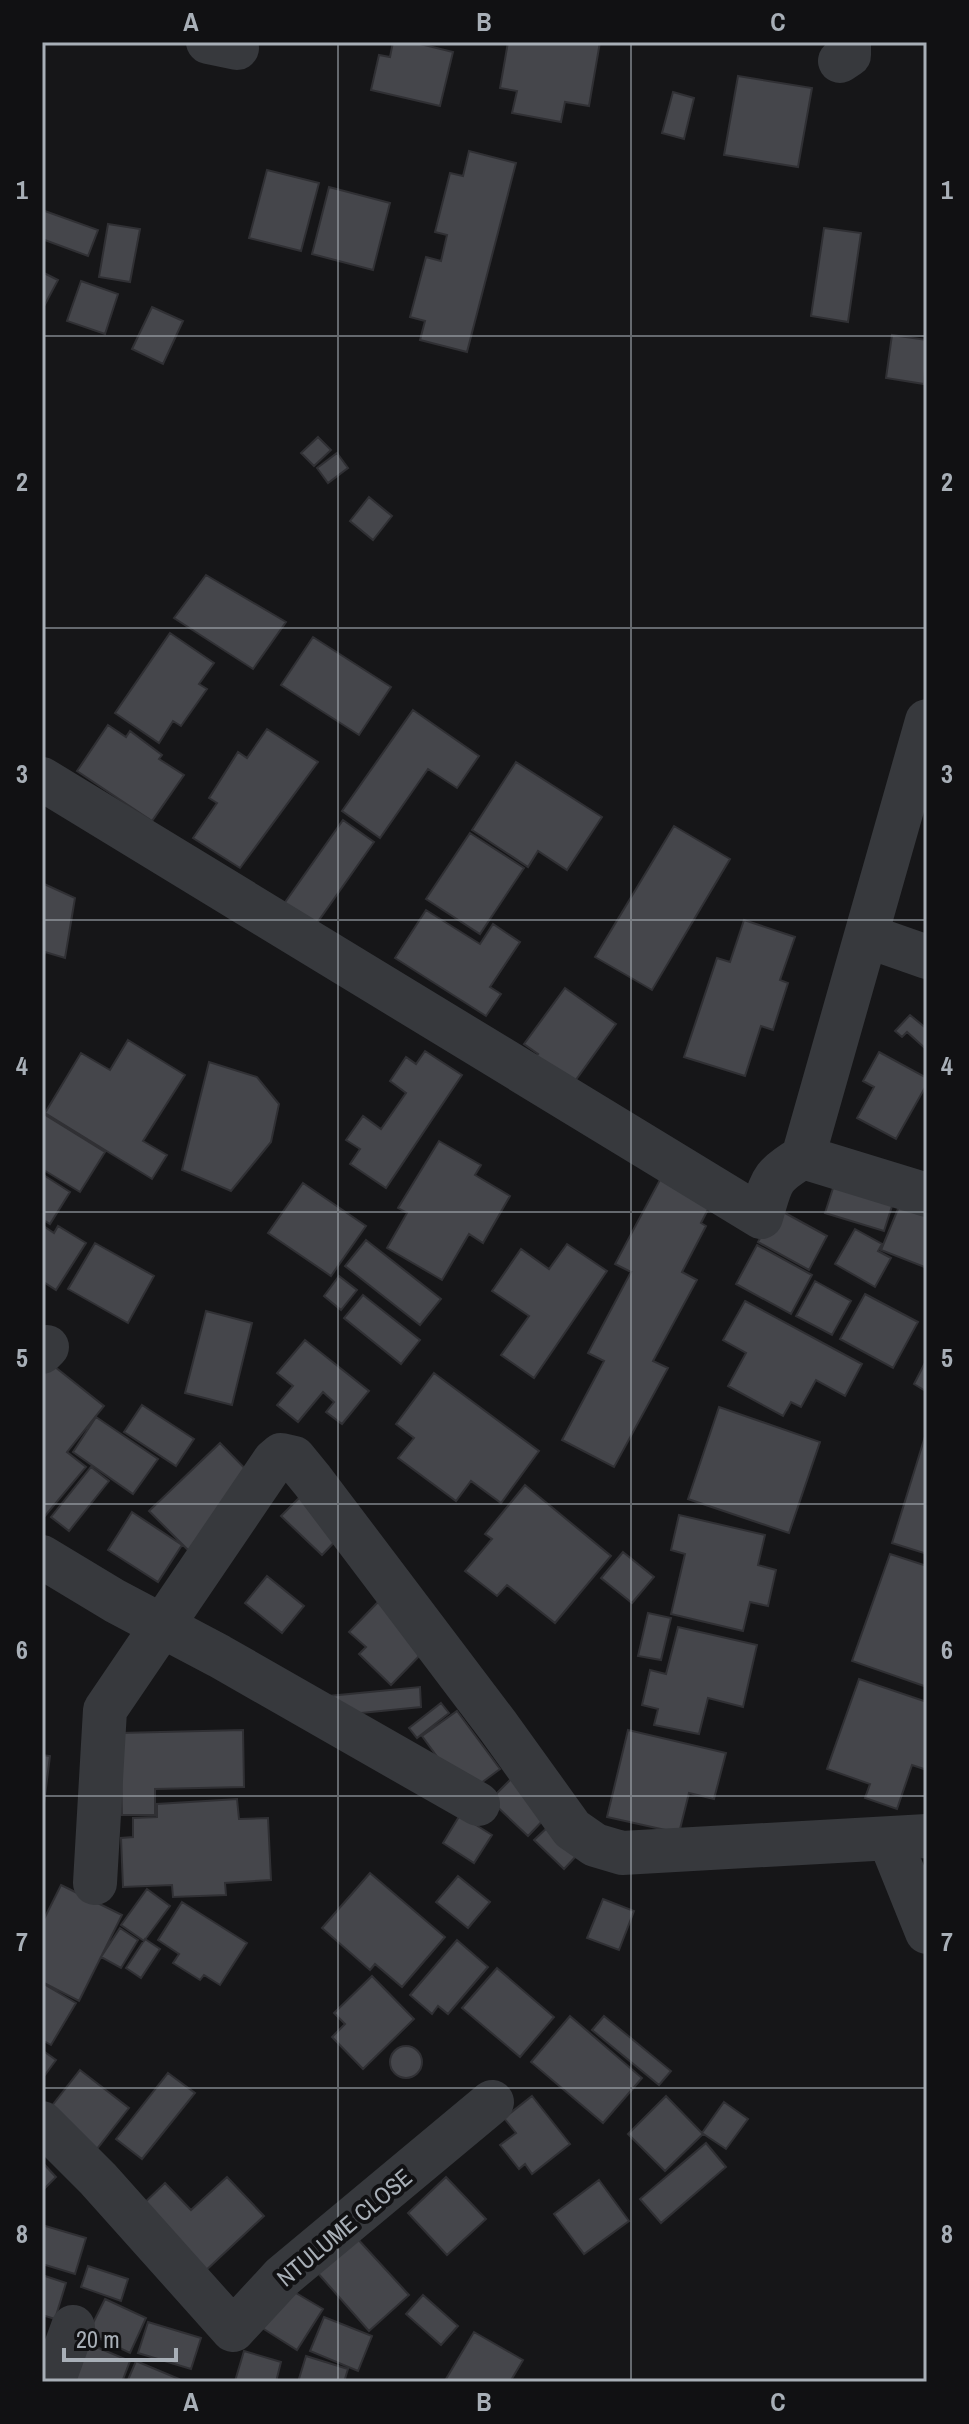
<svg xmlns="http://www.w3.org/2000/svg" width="969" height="2424" viewBox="0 0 969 2424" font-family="'Archivo Narrow',sans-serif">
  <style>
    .building { fill: #45464b; stroke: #303034; stroke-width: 2 }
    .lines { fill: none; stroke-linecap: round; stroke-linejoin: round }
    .minor { stroke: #37393d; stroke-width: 44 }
    .grid { fill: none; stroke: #a8afb7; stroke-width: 2; stroke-opacity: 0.55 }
    .labels { text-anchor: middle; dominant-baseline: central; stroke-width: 8; stroke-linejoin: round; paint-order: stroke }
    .street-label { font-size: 24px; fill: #a8afb7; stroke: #111113 }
    .neatline { fill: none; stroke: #a8afb7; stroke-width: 3 }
    .grid-label { font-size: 26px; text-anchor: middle; font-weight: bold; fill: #a8afb7 }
  </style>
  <rect width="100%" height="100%" fill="#161618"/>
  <path class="building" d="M393,42H412L453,52L440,106L371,90L379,55L390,57Z
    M508,42H600L589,106L565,102L561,122L512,113L517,91L500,88Z
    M738,76L812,88L798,167L724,155Z
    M673,92L694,98L684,139L662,133Z
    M469,151L516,163L467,352L420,340L425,321L410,317L426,257L441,261L447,235L435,232L450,173L463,176Z
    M267,170L319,183L301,251L249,238Z
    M329,187L390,203L373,270L312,254Z
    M42,210L98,230L88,256L42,239Z
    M108,224L140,229L130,282L99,277Z
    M824,228L861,233L848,322L811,316Z
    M42,272L58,280L42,310Z
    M81,281L118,294L105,334L67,321Z
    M152,307L183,321L163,364L132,349Z
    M892,335L927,340L924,384L886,378Z
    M318,437L331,450L314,466L301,453Z
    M337,453L348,468L328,483L317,468Z
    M369,497L392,516L373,540L350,521Z
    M206,575L286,622L253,669L174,618Z
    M170,633L214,663L199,684L207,689L181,726L173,721L159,743L115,713Z
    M313,637L391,687L359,735L281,685Z
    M413,710L479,756L457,788L428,769L380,838L342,811Z
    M108,725L126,737L130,731L162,755L159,759L184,775L152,821L77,771Z
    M267,729L318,762L240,868L193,838L217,803L209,798L238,752L247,758Z
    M516,762L602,817L567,870L538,851L528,867L472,830Z
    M343,820L374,842L312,930L281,908Z
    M674,826L730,859L652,990L595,957Z
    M470,833L524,868L480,934L426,899Z
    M42,883L75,898L65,958L45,952L42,963Z
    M426,910L480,944L493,924L520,942L490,987L501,994L486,1016L395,958Z
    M744,920L795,937L780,980L788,983L773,1030L761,1026L745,1076L684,1057L717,958L730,962Z
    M565,988L616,1024L575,1081L528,1068L538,1054L524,1044Z
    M910,1015L927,1029V1050L907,1032L902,1037L895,1031Z
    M128,1040L185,1075L143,1141L167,1155L152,1179L45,1113L81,1053L110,1070Z
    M425,1051L462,1075L386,1188L350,1164L360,1149L346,1140L363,1116L381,1129L406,1093L390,1081L406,1057L416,1064Z
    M879,1052L927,1078V1084L896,1139L857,1118L874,1087L863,1081Z
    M209,1062L257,1077L279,1104L271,1142L231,1191L182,1170Z
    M42,1113L105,1152L80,1192L42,1169Z
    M439,1141L481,1165L475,1175L510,1196L483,1243L469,1234L442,1280L387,1248L407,1213L398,1208Z
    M42,1174L70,1192L50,1224L42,1219Z
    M662,1176L712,1202L701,1223L706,1226L682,1272L697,1280L653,1361L668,1368L614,1467L562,1440L604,1361L588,1353L631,1272L615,1264Z
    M835,1182L894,1200L884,1231L825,1213Z
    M303,1183L366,1226L331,1276L268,1233Z
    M900,1204L927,1215V1268L881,1250Z
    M776,1208L827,1236L809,1270L758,1242Z
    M42,1225L54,1233L58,1226L86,1243L56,1290L42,1281Z
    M855,1229L882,1244L878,1251L891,1258L875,1287L835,1264Z
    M366,1240L441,1299L420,1325L345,1266Z
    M95,1243L154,1276L128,1323L68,1289Z
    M567,1244L607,1271L534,1378L501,1355L529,1316L492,1291L521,1249L549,1269Z
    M757,1245L812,1275L791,1314L736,1284Z
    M339,1276L357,1290L341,1310L324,1296Z
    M815,1281L851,1301L832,1335L796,1316Z
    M865,1294L918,1322L893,1368L840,1339Z
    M363,1295L420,1340L401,1364L344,1318Z
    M745,1301L862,1364L845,1396L816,1380L801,1407L791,1402L783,1416L728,1386L746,1353L723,1340Z
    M206,1311L252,1323L232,1405L185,1393Z
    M305,1340L369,1391L342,1424L326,1412L334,1402L323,1392L298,1422L277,1405L293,1386L277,1373Z
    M927,1359V1392L914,1384Z
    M50,1363L104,1406L67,1452L86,1467L45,1516L42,1514V1372Z
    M434,1373L539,1451L501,1503L471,1481L456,1501L398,1458L414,1438L396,1424Z
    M142,1405L194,1439L176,1466L124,1432Z
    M719,1407L820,1442L789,1533L688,1499Z
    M96,1417L158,1459L133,1494L73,1452Z
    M927,1430V1554L892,1543Z
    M220,1443L260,1484L189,1551L149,1511Z
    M91,1467L109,1481L69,1531L51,1517Z
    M525,1485L611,1556L555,1623L507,1585L497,1596L465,1571L492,1539L485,1534Z
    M304,1493L344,1532L322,1555L281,1516Z
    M132,1512L182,1545L158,1582L108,1550Z
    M679,1515L765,1535L758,1565L776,1570L768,1606L750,1602L743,1631L671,1614L685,1554L671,1550Z
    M623,1552L654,1577L632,1603L601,1578Z
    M890,1554L927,1566V1687L852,1661Z
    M267,1576L304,1606L282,1633L245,1603Z
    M378,1602L427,1648L391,1685L359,1654L366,1647L349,1632Z
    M648,1613L671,1618L661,1660L638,1656Z
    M678,1627L757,1645L743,1707L708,1698L699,1734L654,1725L658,1709L642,1705L650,1670L666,1674Z
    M859,1679L927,1702V1770L912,1765L897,1809L865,1798L870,1784L827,1769Z
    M420,1687L421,1707L331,1716L329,1696Z
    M441,1703L449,1713L417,1738L409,1728Z
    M457,1711L500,1769L465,1795L422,1736Z
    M243,1730L244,1787L155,1789V1815H122L120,1733Z
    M628,1730L726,1753L714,1799L689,1793L679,1833L607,1817Z
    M42,1755L50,1756L42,1819Z
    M513,1777L550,1813L528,1836L490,1800Z
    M237,1799L239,1819L268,1818L271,1880L225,1883L226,1895L173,1897L172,1885L123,1887L121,1838L133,1837V1818L157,1817V1804Z
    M460,1815L492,1835L474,1863L443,1843Z
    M550,1825L579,1853L564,1869L534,1840Z
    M370,1873L445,1937L402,1987L375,1964L370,1970L322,1928Z
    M458,1876L490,1902L468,1928L436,1902Z
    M61,1885L122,1915L79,2001L42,1982V1923Z
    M147,1889L170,1906L144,1941L121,1925Z
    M603,1899L634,1911L619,1950L587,1938Z
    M182,1902L247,1943L220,1985L204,1975L200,1980L173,1963L179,1954L158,1940Z
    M120,1928L138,1940L121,1968L101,1957Z
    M145,1939L160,1949L141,1978L126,1968Z
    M457,1940L488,1967L448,2014L438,2006L432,2014L410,1995Z
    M497,1968L554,2017L520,2057L462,2008Z
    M372,1976L414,2019L363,2069L332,2037L345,2024L334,2013Z
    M42,1983L76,2003L51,2045L42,2040Z
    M570,2016L642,2078L603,2123L531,2062Z
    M604,2016L671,2071L659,2085L592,2030Z
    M390 2062a16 16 0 1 1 32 0a16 16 0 1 1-32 0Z
    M42,2050L56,2060L42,2079Z
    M80,2070L129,2108L96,2150L47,2112Z
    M168,2073L195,2093L142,2159L116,2139Z
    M532,2096L570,2144L532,2174L525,2164L519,2169L500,2145L516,2133L504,2118Z
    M666,2096L703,2134L665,2171L628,2134Z
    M724,2102L748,2119L726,2149L702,2133Z
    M706,2143L726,2167L661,2223L640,2199Z
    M42,2162L56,2177L42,2191Z
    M227,2177L264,2216L202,2274L140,2207L165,2183L191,2210Z
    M446,2177L486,2219L447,2255L408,2213Z
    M599,2180L629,2221L584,2254L554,2214Z
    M42,2225L86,2238L75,2274L42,2264Z
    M355,2236L409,2295L369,2331L316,2271Z
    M88,2266L128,2279L121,2301L81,2287Z
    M42,2275L66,2283L55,2319L42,2315Z
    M284,2286L323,2309L297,2350L259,2326Z
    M423,2295L458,2326L441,2345L406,2314Z
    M105,2299L146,2318L130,2353L88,2333Z
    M324,2317L372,2336L358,2371L310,2351Z
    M148,2322L201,2338L191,2369L138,2353Z
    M474,2332L523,2360L510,2382H450L446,2379Z
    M89,2344L130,2361L122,2382L73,2381Z
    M244,2351L281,2362L276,2382L235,2381Z
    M306,2356L348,2369L344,2382H298Z
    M136,2361L179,2379L177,2382H127Z"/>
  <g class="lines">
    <path class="minor" d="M208,42L237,48
      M840,61L849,55V42
      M42,779L761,1217C772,1181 769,1177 803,1157L927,721
      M867,936L927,957
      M803,1157L927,1195
      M42,1352L47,1347
      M42,1557L115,1601L219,1656L478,1804
      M890,1840L927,1932
      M95,1883L105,1710L274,1461L281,1455L294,1458L312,1480L498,1726L572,1829L595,1845L622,1853L927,1836
      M42,2123L98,2179L233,2330L282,2277L492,2102
      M53,2382L73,2327"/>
  </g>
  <path class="grid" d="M338,42V2382M631,42V2382M42,336H927M42,628H927M42,920H927M42,1212H927M42,1504H927M42,1796H927M42,2088H927"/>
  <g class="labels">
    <g class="street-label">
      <text transform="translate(344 2227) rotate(-40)">NTULUME CLOSE</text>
    </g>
  </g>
  <rect width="969" height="2424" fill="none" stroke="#111113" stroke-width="88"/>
  <path d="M64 2348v12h112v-12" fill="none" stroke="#a8afb7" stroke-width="4"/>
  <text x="76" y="2348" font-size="24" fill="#a8afb7" stroke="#111113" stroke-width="6" paint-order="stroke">20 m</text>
  <rect x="44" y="44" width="881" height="2336" class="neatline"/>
  <g class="grid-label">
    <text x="191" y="31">A</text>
    <text x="484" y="31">B</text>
    <text x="778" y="31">C</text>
    <text x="22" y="199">1</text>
    <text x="947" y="199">1</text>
    <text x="22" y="491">2</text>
    <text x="947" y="491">2</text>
    <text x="22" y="783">3</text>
    <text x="947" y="783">3</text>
    <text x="22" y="1075">4</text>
    <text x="947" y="1075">4</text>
    <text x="22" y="1367">5</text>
    <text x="947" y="1367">5</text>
    <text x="22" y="1659">6</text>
    <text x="947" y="1659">6</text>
    <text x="22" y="1951">7</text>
    <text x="947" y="1951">7</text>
    <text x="22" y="2243">8</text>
    <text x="947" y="2243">8</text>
    <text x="191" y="2411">A</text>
    <text x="484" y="2411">B</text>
    <text x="778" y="2411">C</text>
  </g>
</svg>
